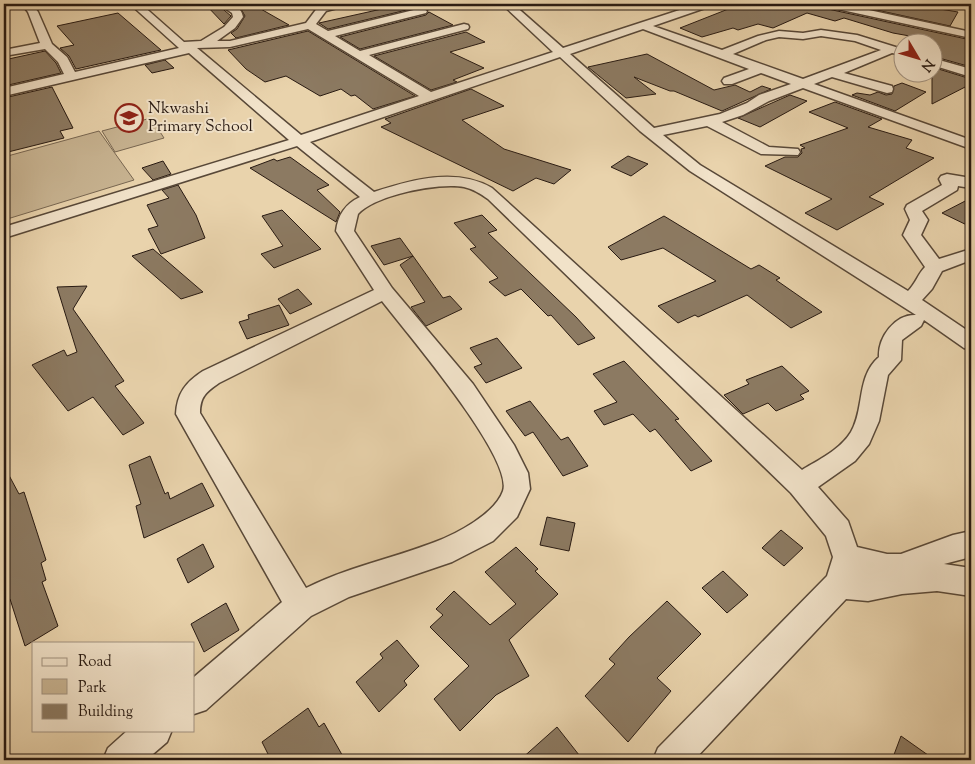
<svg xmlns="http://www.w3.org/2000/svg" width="975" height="764" viewBox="0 0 975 764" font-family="'Sorts Mill Goudy',serif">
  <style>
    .green { fill: #c8b492; stroke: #786752 }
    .building { fill: #8c7a62; stroke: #281a12 }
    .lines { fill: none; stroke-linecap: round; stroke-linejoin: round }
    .minor-casing { stroke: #584838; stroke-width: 3 }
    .minor { fill: #f1e2c9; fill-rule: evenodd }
    .labels { text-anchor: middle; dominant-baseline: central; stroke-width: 4; stroke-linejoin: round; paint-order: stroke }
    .far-poi-label { font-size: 16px; fill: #281a12; stroke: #f1e2c9; text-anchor: start }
  </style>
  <rect width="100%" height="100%" fill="#e9d3ac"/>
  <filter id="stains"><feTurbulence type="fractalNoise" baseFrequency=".004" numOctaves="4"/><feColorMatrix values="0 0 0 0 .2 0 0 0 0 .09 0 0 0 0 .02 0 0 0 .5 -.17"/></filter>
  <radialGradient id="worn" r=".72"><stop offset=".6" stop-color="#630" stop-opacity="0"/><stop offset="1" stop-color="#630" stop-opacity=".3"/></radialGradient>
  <path class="green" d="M151,118L164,138L115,152L102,131Z
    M99,131L134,180L4,220V157Z"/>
  <path class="building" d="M205,4H217L231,16L224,24Z
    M233,4H252L289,25L236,38L231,33L237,29L245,16L241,9Z
    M404,4H412L419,7L328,29L319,23Z
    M741,4H821L828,9L971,40V67L932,56V40L893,33L844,18L835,21L807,13L773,28L758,24L738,30L733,28L702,37L680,28Z
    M849,4H910L958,12L950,26Z
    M429,12L453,25L360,49L340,37L426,15Z
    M118,13L161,50L76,69L69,56L60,48L74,45L57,26Z
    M308,31L415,96L373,109L355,95L351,96L341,89L320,96L286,76L265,82L246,69L228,50Z
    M466,32L485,42L450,52L484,68L453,80L457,82L431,90L374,56Z
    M45,51L56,63L61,73L4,86V60Z
    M647,54L714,90L735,85L750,92L762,86L771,89L722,111L674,91H670L634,77L656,94L626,98L588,67Z
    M165,60L174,68L152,73L145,65Z
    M932,67L971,79V84L932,104Z
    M902,83L926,92L895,111L852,95L857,93L870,95L878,92L886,95L892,94L894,86Z
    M52,87L73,128L60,131L64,138L4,153V98Z
    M471,89L504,106L462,120L504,149L571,170L554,184L536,178L513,191L381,127L391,123L385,119Z
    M790,95L807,101L760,127L738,118Z
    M835,102L882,119L868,127L912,140L906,148L934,158L869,197L884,204L837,230L805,213L832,199L765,166L785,157H798L802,153L801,149L805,148L800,145L848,128L809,112Z
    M628,156L648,164L631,176L611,167Z
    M290,157L329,185L317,190L340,212L336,222L250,168L274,159L277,161Z
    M163,161L171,174L153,180L142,168Z
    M178,185L196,215L205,238L161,254L148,229L158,226L147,205L169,198L162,190Z
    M971,198V227L942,213Z
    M282,210L321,249L274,268L261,254L283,246L262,216Z
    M482,215L497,230L488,233L576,317L595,338L578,345L551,315L548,316L521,289L505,296L489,282L498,278L470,249L476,247L454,223Z
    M664,216L751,269L759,265L780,278L776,280L822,312L791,328L747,295L698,317L695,315L678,323L658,306L716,281L663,248L621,260L608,247Z
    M400,238L413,256L384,265L371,246Z
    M153,249L203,292L181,299L132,256Z
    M413,256L443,298L450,296L462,309L426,326L411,307L425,302L400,265Z
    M87,286L73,309L124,381L115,386L144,423L123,435L93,397L68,411L32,365L64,350L67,356L77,352L57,287Z
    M298,289L312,304L290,314L278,299Z
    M279,305L289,325L247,339L239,322L249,319L248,315Z
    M497,338L522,368L486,383L474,367L482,364L470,348Z
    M624,361L679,419L675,420L712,461L691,471L655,429L650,432L633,414L604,425L594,411L617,402L593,374Z
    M782,366L809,391L800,395L804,399L776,411L768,403L743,414L724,395L749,384L746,380Z
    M530,401L561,440L568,437L588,466L563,476L533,432L525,436L506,411Z
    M150,456L165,494L168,492L170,499L202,483L214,506L144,538L136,506L141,504L129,465Z
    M4,466L19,494L24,492L46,560L41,563L46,580L42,582L58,626L25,646L10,599L4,602Z
    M547,517L575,523L569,551L540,545Z
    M781,530L803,548L784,566L762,548Z
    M203,544L214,567L188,583L177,559Z
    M516,547L538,569L535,571L558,594L509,640L529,676L496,695L460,731L434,699L469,666L430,627L443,615L436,609L454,591L490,625L516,604L485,572Z
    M723,571L748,595L727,613L702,588Z
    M667,601L701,634L657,678L671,691L628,742L585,696L615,664L609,659L629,637Z
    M226,603L239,630L204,652L191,624Z
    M397,640L419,666L404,681L407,685L379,712L356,682L383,658L380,654Z
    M308,708L319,727L324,723L345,760H271L262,742Z
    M557,727L583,760H520Z
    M901,736L935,760H892Z"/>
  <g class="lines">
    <defs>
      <path id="minor" d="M22,4H32L38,12L52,44L67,57L75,72L179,48L130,4H141L184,42L201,41L224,27L233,17L232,13L219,4C230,4 241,5 243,17L235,28L217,41H230L306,23L318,7L330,4H346L345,6L326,11L316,24L328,31L422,8L427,11L426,13L335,36L360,51L464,24L468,25L469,27L468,29L369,55L431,92L553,52L502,4H513L563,48L698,4H712L711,6L653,26L722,50L758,36L779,31L803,33L821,30L857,35L902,49V55L892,53L844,73L892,86L893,89L892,92L887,93L832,77L814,84L971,140V149L803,88L769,101L743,115L722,122L769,147L798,149L800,152L798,155L761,154L707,126L663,135L700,165L908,291C916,283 918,274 925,267L903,235L910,220L905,209L907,205L942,185L939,179L941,176L947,174L971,178V188L958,186L957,190L922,211L928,220L921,235L939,259L971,249V260L942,271L932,289L922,300L971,333V350L964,348L924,320L921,326L902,340L901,360L888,375L879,421L869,444L855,461L818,487L848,521L857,547L887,554H901L953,535L971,531V557L944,564L971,568V596L937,591L902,594L868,601L846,599L694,760H653L658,748L827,576L833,557L826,536L791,493L488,199C481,194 473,189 464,187C439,182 375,195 358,214L354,231L392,288L473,384L514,445L528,473L530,489L517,517L493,541L452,562L349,597L311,616L206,710L194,714V677L282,602L176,414C177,393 186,382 203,371L374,290L336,231C338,215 345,204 360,197L297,146L4,238V227L289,140L189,53L4,96V88L64,74L58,62L45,49L4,56V50L40,43L28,12ZM308,29L419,96L301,135L197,48L230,47ZM643,29L749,69L724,78L722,81L724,84H732L761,73L791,84L759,95L747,103L720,114L654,128L570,54ZM821,36L855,41L881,50L803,79L733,54L766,40L779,37L803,39ZM560,57L640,131L690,171L916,315C895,314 878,337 879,357C856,377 865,408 851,432C840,450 818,460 802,470L492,188C456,167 411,180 374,192L310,142ZM382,301C405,331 514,458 503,491C495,514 456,534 435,542C391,559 348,567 306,588L200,413C200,397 206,392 219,383Z
        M823,4H841L971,32V38L828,7Z
        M932,58L971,69V77L932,65Z
        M128,730H172L167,742L146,760H103L108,748Z"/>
    </defs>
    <use href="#minor" class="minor-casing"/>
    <use href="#minor" class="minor"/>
  </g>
  <defs>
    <symbol id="school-ring" viewBox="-11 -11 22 22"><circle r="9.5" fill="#f1e2c9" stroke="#8f2418" stroke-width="1.5"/><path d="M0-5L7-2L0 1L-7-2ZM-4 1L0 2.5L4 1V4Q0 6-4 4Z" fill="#8f2418"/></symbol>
  </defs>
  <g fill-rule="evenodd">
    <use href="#school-ring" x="113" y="102" width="32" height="32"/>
  </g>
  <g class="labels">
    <g class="far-poi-label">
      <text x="148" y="109">Nkwashi<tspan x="148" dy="18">Primary School</tspan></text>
    </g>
  </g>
  <rect width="975" height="764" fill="none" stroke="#e9d3ac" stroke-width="20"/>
  <rect x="5" y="5" width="965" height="754" fill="none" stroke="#281a12" stroke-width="2.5"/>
  <rect x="10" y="10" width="955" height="744" fill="none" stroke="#281a12"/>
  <rect x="32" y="642" width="162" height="90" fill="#f1e2c9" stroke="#a19280"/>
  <rect x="42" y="658" width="25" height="8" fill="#f1e2c9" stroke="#a19280"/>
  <text x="78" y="666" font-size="15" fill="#281a12">Road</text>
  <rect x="42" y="679" width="25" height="15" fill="#c8b492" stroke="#a19280"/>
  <text x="78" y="692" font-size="15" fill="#281a12">Park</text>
  <rect x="42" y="704" width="25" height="15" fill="#8c7a62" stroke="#a19280"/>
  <text x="78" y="716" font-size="15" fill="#281a12">Building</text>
  <g transform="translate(918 58) rotate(128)"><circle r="24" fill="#f1e2c9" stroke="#a19280"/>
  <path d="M0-4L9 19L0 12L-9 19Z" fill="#8f2418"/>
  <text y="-8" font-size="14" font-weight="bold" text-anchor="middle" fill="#281a12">N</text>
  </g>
  <rect width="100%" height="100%" filter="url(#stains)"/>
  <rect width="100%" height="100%" fill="url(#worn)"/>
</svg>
